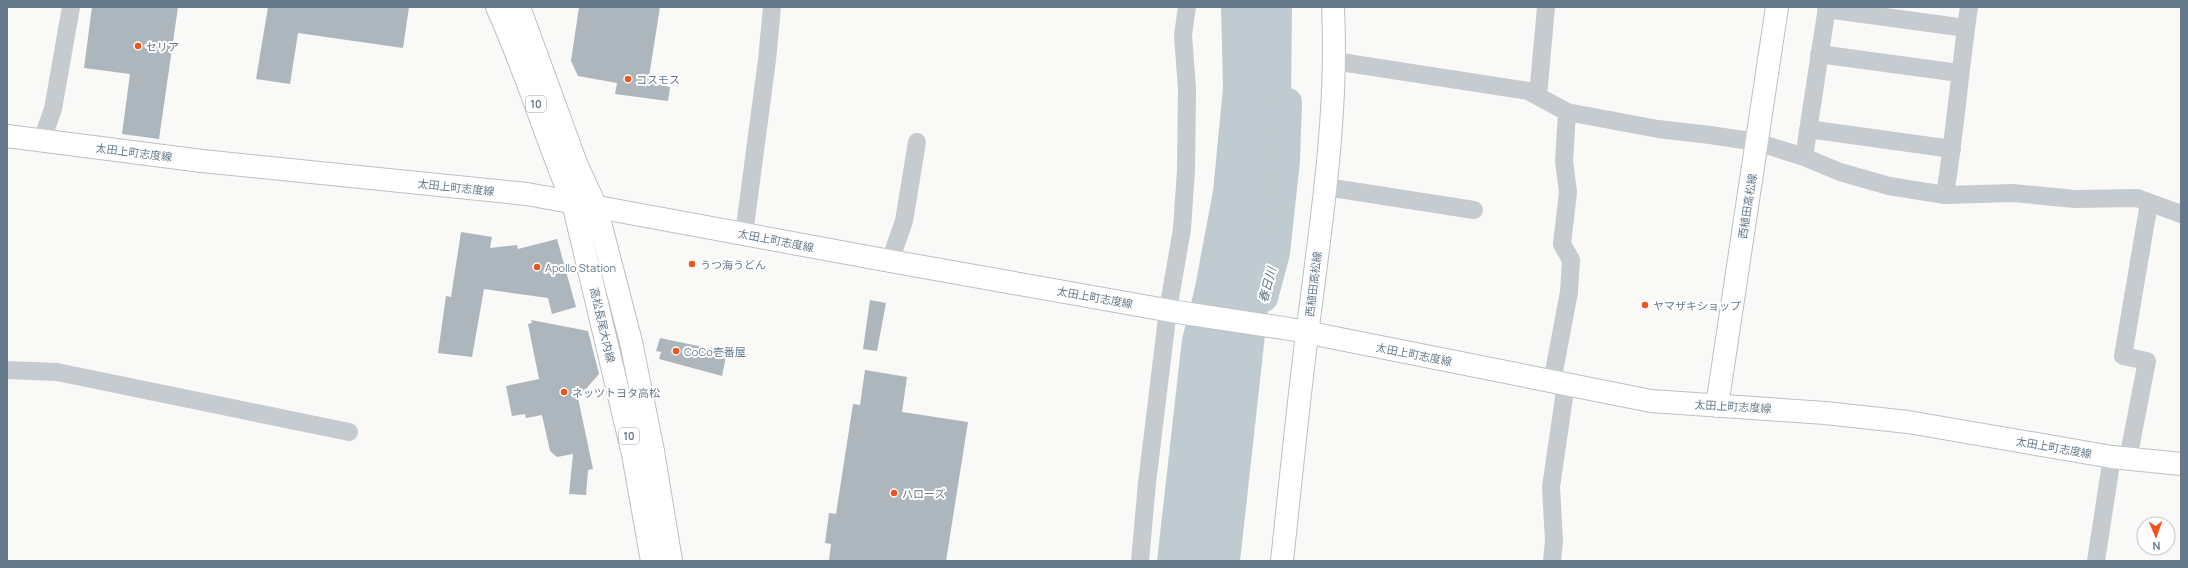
<svg xmlns="http://www.w3.org/2000/svg" width="2188" height="568" viewBox="0 0 2188 568" font-family="Manrope,'Noto Sans JP',sans-serif">
  <style>
    .water { fill: #bfcbd0 }
    .lines { fill: none; stroke-linecap: round; stroke-linejoin: round }
    .river { stroke: #bfcbd0; stroke-width: 28 }
    .building { fill: #acb6bc }
    .secondary-casing { stroke: #bbc0c5; stroke-width: 24 }
    .primary-casing { stroke: #bcc0c4; stroke-width: 24 }
    .minor { stroke: #c6cbcf; stroke-width: 18 }
    .secondary { stroke: #fff; stroke-width: 22 }
    .primary { stroke: #fff; stroke-width: 22 }
    .poi-dot { fill: #f3521d; stroke: #fff; stroke-width: 1.5 }
    .labels { text-anchor: middle; dominant-baseline: central; stroke-width: 4; stroke-linejoin: round; paint-order: stroke }
    .shield { fill: #fff; stroke: #93a1ad; stroke-width: 1 }
    .shield-label { font-size: 10px; font-weight: bold; fill: #65798a }
    .poi-label { font-size: 11px; fill: #65798a; stroke: #fff; text-anchor: start }
    .street-label { font-size: 11px; fill: #65798a; stroke: #fff }
    .water-label { font-size: 12px; font-style: italic; fill: #5d757e; stroke: #fff }
  </style>
  <rect width="100%" height="100%" fill="#f9f9f7"/>
  <path class="water" d="M1221,7H1292L1291,101L1240,561H1157L1182,339L1195,287L1213,191L1223,88Z"/>
  <g class="lines">
    <path class="river" d="M1264,298L1276,253L1286,160L1288,102"/>
  </g>
  <path class="building" d="M92,7H178L159,139L122,134L130,74L84,68Z
    M268,7H409L403,48L298,33L290,84L256,79Z
    M579,7H660L648,83L670,87L668,101L615,94L617,83L578,76L571,61Z
    M461,232L492,237L490,248L517,245L518,249L557,239L576,307L552,314L548,298L484,289L472,357L438,353L446,296L451,297Z
    M870,300L886,303L877,351L863,349Z
    M531,320L588,331L599,374L578,398L593,469L588,470L586,495L569,494L573,454L557,457L550,451L542,415L526,418L525,414L512,416L506,386L539,379L528,324L532,323Z
    M660,338L727,352L722,376L659,359L661,352L656,351Z
    M865,370L907,377L902,412L968,422L946,561H829L831,544L825,543L829,513L836,514L853,404L860,405Z"/>
  <g class="lines">
    <defs>
      <path id="secondary" d="M7,136L202,161L527,194L890,261L1177,312L1290,329L1651,401L1825,413L1908,422L2112,457L2181,464
        M1717,406L1777,7
        M1282,561C1291,478 1299,394 1310,311C1323,210 1338,109 1333,7"/>
      <path id="primary" d="M497,7C526,71 546,138 573,203L633,454L652,561
        M519,7L577,166L596,207L631,342L653,451L671,561"/>
    </defs>
    <use href="#secondary" class="secondary-casing"/>
    <use href="#primary" class="primary-casing"/>
    <path class="minor" d="M1826,9L1966,28
      M1819,54L1959,73
      M1334,61L1528,91L1567,112L1658,129L1710,135L1757,142L1804,157L1840,172L1889,186L1945,195L2013,193L2075,199L2137,198L2181,214
      M1538,96L1546,7
      M1808,129L1952,149
      M42,140L53,109L71,7
      M1804,157L1827,7
      M1326,187L1474,210
      M1945,195C1955,132 1960,69 1969,7
      M744,234L767,60L772,7
      M890,261L904,221L917,142
      M7,370L57,372L349,432
      M1552,382L1569,292L1571,260L1562,244L1568,192L1564,161L1567,112
      M2128,459L2147,361L2123,356L2149,203
      M1140,561L1147,483L1168,310L1182,229L1186,170L1187,89L1183,35L1187,7
      M1552,561L1554,541L1551,487L1566,384
      M2096,561L2112,457"/>
    <use href="#secondary" class="secondary"/>
    <use href="#primary" class="primary"/>
  </g>
  <g class="poi-dot">
    <circle cx="138" cy="46" r="4"/>
    <circle cx="628" cy="79" r="4"/>
    <circle cx="692" cy="264" r="4"/>
    <circle cx="537" cy="267" r="4"/>
    <circle cx="1645" cy="305" r="4"/>
    <circle cx="676" cy="351" r="4"/>
    <circle cx="564" cy="392" r="4"/>
    <circle cx="894" cy="493" r="4"/>
  </g>
  <g class="labels">
    <g class="shield">
      <rect x="526" y="96" width="20" height="16" rx="3"/>
      <rect x="619" y="428" width="20" height="16" rx="3"/>
    </g>
    <g class="shield-label">
      <text x="536" y="104">10</text>
      <text x="629" y="436">10</text>
    </g>
    <g class="poi-label">
      <text x="146" y="46">セリア</text>
      <text x="636" y="79">コスモス</text>
      <text x="700" y="264">うつ海うどん</text>
      <text x="545" y="267">Apollo Station</text>
      <text x="1653" y="305">ヤマザキショップ</text>
      <text x="684" y="351">CoCo壱番屋</text>
      <text x="572" y="392">ネッツトヨタ高松</text>
      <text x="902" y="493">ハローズ</text>
    </g>
    <g class="street-label">
      <text transform="translate(134 152) rotate(7)">太田上町志度線</text>
      <text transform="translate(456 187) rotate(6)">太田上町志度線</text>
      <text transform="translate(1747 206) rotate(-81)">西植田高松線</text>
      <text transform="translate(776 240) rotate(11)">太田上町志度線</text>
      <text transform="translate(1313 284) rotate(-83)">西植田高松線</text>
      <text transform="translate(1095 297) rotate(10)">太田上町志度線</text>
      <text transform="translate(603 325) rotate(77)">高松長尾大内線</text>
      <text transform="translate(1414 354) rotate(11)">太田上町志度線</text>
      <text transform="translate(1733 406) rotate(3)">太田上町志度線</text>
      <text transform="translate(2054 447) rotate(10)">太田上町志度線</text>
    </g>
    <g class="water-label">
      <text transform="translate(1267 285) rotate(-75)">春日川</text>
    </g>
  </g>
  <rect width="2188" height="568" fill="none" stroke="#65798a" stroke-width="16"/>
  <g transform="translate(2156 536) rotate(178)"><circle r="19" fill="#ffffff" stroke="#c1c9d0"/>
  <path d="M0-3L7 15L0 10L-7 15Z" fill="#f3521d"/>
  <text y="-6" font-size="11" font-weight="bold" text-anchor="middle" fill="#65798a">N</text>
  </g>
</svg>
